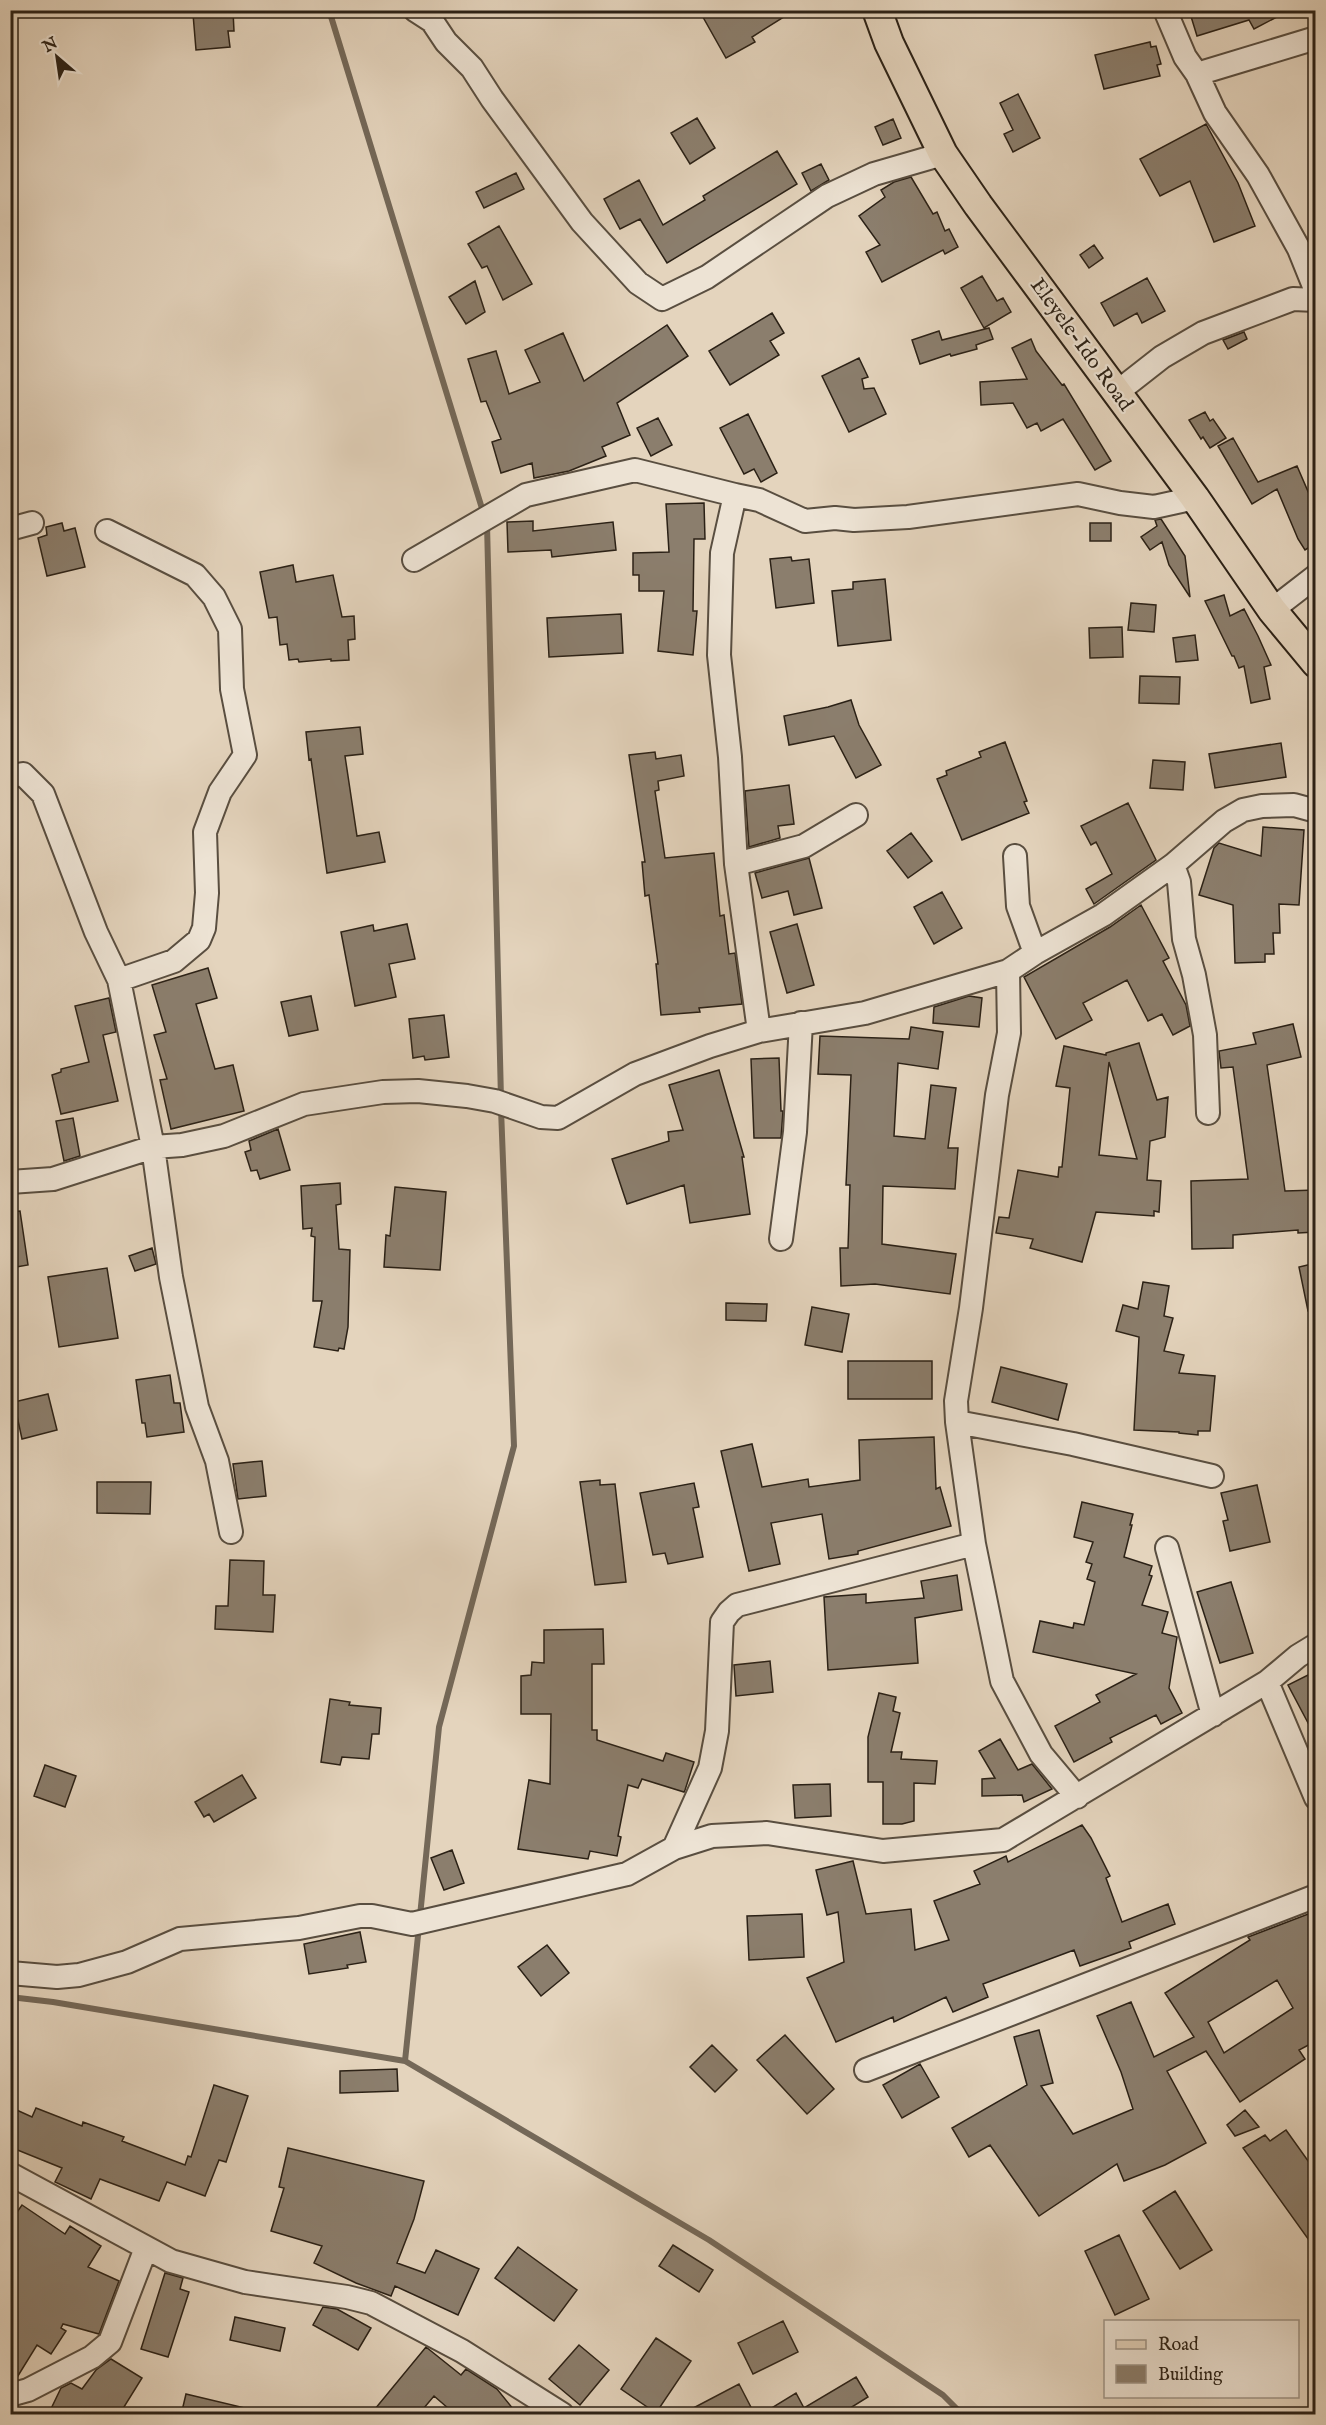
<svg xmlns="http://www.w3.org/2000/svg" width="1326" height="2425" viewBox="0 0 1326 2425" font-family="'IM FELL English',serif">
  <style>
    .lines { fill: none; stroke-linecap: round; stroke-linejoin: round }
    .stream { stroke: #746858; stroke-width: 6 }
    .building { fill: #8b7e6d; stroke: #2b2116; stroke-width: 1.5; fill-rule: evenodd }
    .minor-casing { stroke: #594e40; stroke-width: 26 }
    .major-casing { stroke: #2b2116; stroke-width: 32 }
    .minor { stroke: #ede3d4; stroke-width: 22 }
    .major { stroke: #e4d4bd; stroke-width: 28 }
    .labels { text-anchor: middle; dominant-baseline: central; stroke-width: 4.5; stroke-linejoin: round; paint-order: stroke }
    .street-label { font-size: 21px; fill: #2b2116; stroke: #ede3d4 }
  </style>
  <rect width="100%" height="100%" fill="#e4d4bd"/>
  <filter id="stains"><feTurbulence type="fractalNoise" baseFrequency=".00333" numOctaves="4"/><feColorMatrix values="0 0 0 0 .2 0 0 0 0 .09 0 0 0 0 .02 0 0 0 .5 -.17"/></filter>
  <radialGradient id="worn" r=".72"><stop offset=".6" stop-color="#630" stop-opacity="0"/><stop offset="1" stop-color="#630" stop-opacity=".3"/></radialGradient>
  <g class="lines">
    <path class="stream" d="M329,10L484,515
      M487,524L501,1099
      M420,1916L439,1727L514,1446L501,1109
      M10,1997L53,2002L405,2061L709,2240L943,2395L962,2414
      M405,2061L419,1926"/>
  </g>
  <path class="building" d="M699,10H795L752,37L755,42L726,58Z
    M1189,10H1290L1254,29L1249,20L1197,36Z
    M233,11L234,31H228L230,47L196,50L193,14Z
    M1150,42L1151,47L1156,46L1161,64L1157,65L1160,76L1104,89L1095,55Z
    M1018,94L1040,138L1013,152L1004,134L1013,130L1000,103Z
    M697,118L715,148L690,164L671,133Z
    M893,119L901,138L883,145L875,127Z
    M1206,124L1238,183L1255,226L1214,242L1190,181L1160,196L1140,159Z
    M777,151L797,184L667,263L640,219L620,229L604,199L639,180L663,225L705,200L703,196Z
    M821,164L829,180L811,191L802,173Z
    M516,173L524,189L484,208L476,192Z
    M911,177L933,214L937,212L945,231L949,229L958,247L945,254L943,250L882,282L866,252L880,245L859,216L885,197L881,190L894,182Z
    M499,226L532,284L503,300L487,266L482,268L468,244Z
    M1094,245L1103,258L1089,268L1080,255Z
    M982,276L997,301L1003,298L1011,312L984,328L961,288Z
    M1147,278L1165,311L1142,323L1137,313L1114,326L1101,303Z
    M475,281L485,312L466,324L449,297Z
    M772,313L784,333L770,341L779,355L730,385L709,351Z
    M667,325L688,356L617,403L630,435L602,447L606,456L569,471L534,478L532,463L501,473L492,442L501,439L486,401L481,402L468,359L496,351L509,394L540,382L525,350L563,333L584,381Z
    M989,328L993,339L976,345L977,349L951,356L950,354L920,364L912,340L939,331L942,340Z
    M1244,332L1247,339L1228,349L1223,340Z
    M1031,339L1036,351L1062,385L1064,384L1111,461L1095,470L1063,419L1041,431L1037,423L1027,428L1013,403L981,405L980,382L1027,379L1012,348Z
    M859,358L868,377L862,379L864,389L874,388L886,414L849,432L822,376Z
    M1205,412L1210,421L1213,419L1226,438L1210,448L1203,437L1201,439L1189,420Z
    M748,414L777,473L761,482L754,469L744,474L720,428Z
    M658,418L672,445L651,456L637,428Z
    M1233,438L1258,482L1297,466L1316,510V543L1305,550L1298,539L1277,489L1252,504L1218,446Z
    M704,503L705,539H694L693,611H697L693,655L658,651L664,591H639V575H633V553L669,552L666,504Z
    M1161,519L1185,556L1190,597L1169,565L1162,542L1150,550L1141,537L1157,526L1155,520Z
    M533,521V531L613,522L616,550L552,557L551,550L508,552L507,522Z
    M62,523L64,531L75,528L85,567L47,576L38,538L47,535L46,527Z
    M1090,523H1111V541H1090Z
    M791,557L792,561L809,559L814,603L776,608L770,559Z
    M293,565L296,582L333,575L342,617L354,616L355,639L348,640L349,660L331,661V659L299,662L298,659L289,660L287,644L280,645L277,617L269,618L260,572Z
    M885,579L891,640L838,646L832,591L853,589V582Z
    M1224,595L1230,616L1244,609L1258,636L1271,665L1264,667L1270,699L1251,703L1244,666L1239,668L1234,656H1232L1205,601Z
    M1131,603L1156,605L1154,632L1128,630Z
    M621,614L623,653L549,657L547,618Z
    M1122,627L1123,657L1090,658L1089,628Z
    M1195,635L1198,660L1176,662L1173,638Z
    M1140,676L1180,677L1179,704L1139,703Z
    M851,700L859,725L881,765L856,778L834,736L789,745L784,716L828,707Z
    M360,727L363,754L345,756L357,836L379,832L385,862L327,873L311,759L309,760L306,732Z
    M1005,742L1027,801L1024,802L1029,813L962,840L937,779L947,775L946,771L981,757L979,752Z
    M1281,743L1286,777L1215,788L1209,754Z
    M655,752L656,759L681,755L684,776L658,781L659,790L655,791L665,858L714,853L720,916L724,915L729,954L735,953L742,1004L699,1008L700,1012L661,1015L656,964H658L649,895L645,896L642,862H645L629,755Z
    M1153,760L1185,762L1183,790L1150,788Z
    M789,785L794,824L778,826L780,838L749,847L745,791Z
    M1128,803L1156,860L1094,904L1086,889L1112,874L1096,842L1091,845L1081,826Z
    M1263,827L1304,830L1299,905L1279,904L1280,933H1273L1274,954H1265V962L1235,963L1233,905L1199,895L1214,848L1219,843L1261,856Z
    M911,833L932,861L908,878L887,851Z
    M809,858L822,908L794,915L788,891L762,898L755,873Z
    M942,892L962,928L934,944L914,907Z
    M1141,905L1169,958L1163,961L1186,1005L1190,1026L1173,1035L1162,1014L1148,1021L1127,980L1083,1003L1092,1020L1056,1039L1024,977L1110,927Z
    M407,924L415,959L389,964L396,997L355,1006L341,932L373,925L374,931Z
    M797,924L814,985L787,993L770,932Z
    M208,968L217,998L196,1004L215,1069L233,1065L244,1111L171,1129L160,1080L167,1079L154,1035L166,1032L152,985Z
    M311,996L318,1030L289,1036L281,1002Z
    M969,996L982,998L979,1027L933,1023L934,1007Z
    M109,998L116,1032L103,1035L118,1101L61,1114L52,1075L61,1072V1069L89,1062L75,1006Z
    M444,1015L449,1057L425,1060L424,1056L413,1058L409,1019Z
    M1293,1024L1301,1057L1267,1065L1285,1191L1316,1190V1232L1298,1233V1230L1233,1235V1248L1192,1249L1191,1181L1248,1179L1233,1067L1221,1068L1219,1051L1256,1044L1253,1033Z
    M911,1027L943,1032L938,1069L898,1063L894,1136L925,1139L931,1085L956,1088L948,1148H958L955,1189L883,1186L882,1244L956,1254L950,1294L875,1284L841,1286L840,1248H848L850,1185H846L851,1075L818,1074L820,1036L909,1039Z
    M1139,1043L1157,1100L1168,1097L1165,1137L1150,1141L1147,1180L1161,1181L1159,1212L1154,1211V1216L1096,1212L1082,1262L1030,1248L1033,1239L996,1233L999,1217L1009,1218L1018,1170L1058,1177L1059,1167H1062L1070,1088L1056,1086L1064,1046L1106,1055V1053ZM1109,1062L1137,1159L1099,1155Z
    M779,1058L781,1111H783L781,1138H754L751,1059Z
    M719,1070L744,1157H742L750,1214L690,1223L684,1185L627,1204L612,1159L669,1141L668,1132L683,1130L669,1085Z
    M73,1118L80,1156L64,1161L56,1121Z
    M278,1129L290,1170L260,1179L257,1170L251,1171L245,1152L251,1150L249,1141Z
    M340,1183L341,1204L336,1205L339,1249L350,1250L348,1327L344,1349L339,1348L338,1351L314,1347L322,1301H313L315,1237L311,1236L312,1228L303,1229L301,1186Z
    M395,1187L446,1192L440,1270L384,1267L386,1235L390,1236Z
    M20,1211L28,1265L10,1268V1212Z
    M152,1248L156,1264L135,1271L129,1256Z
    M1316,1263V1310L1308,1311L1299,1267Z
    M107,1268L118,1338L59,1347L48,1277Z
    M1143,1282L1169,1286L1164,1316L1173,1318L1164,1351L1184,1355L1179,1373L1215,1376L1210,1431H1198V1435L1179,1433V1432L1134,1430L1139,1337L1116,1331L1123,1305L1138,1309Z
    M726,1303L767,1304L766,1321L726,1320Z
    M812,1307L849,1314L842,1352L805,1345Z
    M848,1361H932V1399H848Z
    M1001,1367L1067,1384L1058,1420L992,1402Z
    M170,1375L174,1403H180L184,1432L147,1437L145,1423H142L136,1380Z
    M48,1394L57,1430L22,1439L14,1402Z
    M934,1437L936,1489L940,1487L951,1526L858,1551V1554L829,1559L822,1514L771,1523L780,1564L749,1571L721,1451L752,1444L762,1487L808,1479L809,1487L860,1480L859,1440Z
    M262,1461L266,1496L238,1499L233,1464Z
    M600,1480V1485L615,1484L626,1582L595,1585L580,1482Z
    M97,1482H151L150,1514L97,1513Z
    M694,1483L699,1507L693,1508L703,1557L668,1564L665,1553L653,1555L640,1493Z
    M1257,1485L1270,1542L1230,1551L1223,1521L1228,1520L1221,1493Z
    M1082,1502L1133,1514L1130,1525H1132L1124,1557L1152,1566L1149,1575L1152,1576L1142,1605L1168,1612L1162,1633L1177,1637L1169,1688L1182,1713L1161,1724L1156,1715L1110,1738L1112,1742L1074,1762L1055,1726L1100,1702L1096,1695L1136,1674L1033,1652L1040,1621L1073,1628L1074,1623L1084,1625L1095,1582L1087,1579L1092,1564L1086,1562L1093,1542L1074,1537Z
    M230,1560L264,1561L263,1595H275L273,1632L215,1629L216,1606H228Z
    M957,1575L962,1610L915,1618L918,1663L828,1670L824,1597L866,1594V1603L924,1598L921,1581Z
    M1231,1582L1253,1653L1220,1663L1197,1592Z
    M603,1629L604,1664H592V1730H597V1740L663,1761L666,1753L694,1762L685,1790L684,1792L642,1779L638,1788L628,1785L618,1836L621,1837L617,1856L590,1851L588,1859L518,1849L529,1780L550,1784L551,1714H521V1676L531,1675L532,1662L544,1663V1630Z
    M770,1661L773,1692L736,1696L734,1665Z
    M1316,1671V1738L1288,1685Z
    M879,1693L896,1697L893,1711L900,1713L891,1752H902L901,1759L937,1761L935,1784L914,1783V1821L902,1824H883V1782H868V1737Z
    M330,1699L350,1702L349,1705L381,1708L379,1734H372L369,1759L342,1757L340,1765L321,1762Z
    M1000,1739L1018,1770L1032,1764L1052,1789L1024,1802L1022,1795L982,1796V1779L995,1778L979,1751Z
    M45,1765L76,1776L65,1807L34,1796Z
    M242,1775L256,1798L214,1822L209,1814L204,1817L195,1802Z
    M830,1784L831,1816L795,1818L793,1785Z
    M1082,1825L1091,1838L1110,1876L1106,1878L1122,1922L1168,1904L1175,1924L1129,1942L1131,1948L1080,1966L1074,1950L983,1984L988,1997L953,2012L946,1997L894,2022L893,2017L836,2042L807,1978L844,1962L838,1912L827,1915L816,1870L853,1861L866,1914L911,1909L915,1950L949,1940L934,1901L980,1884L974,1871L1006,1856L1008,1862Z
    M452,1850L464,1883L444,1890L431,1858Z
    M1316,1911V2041L1299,2050L1305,2059L1240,2102L1206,2051L1167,2071L1206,2143L1165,2165L1124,2181L1117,2164L1039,2216L990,2145L969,2157L952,2128L1027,2085L1014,2037L1039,2030L1053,2083L1041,2086L1073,2134L1133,2109L1121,2072L1097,2016L1131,2002L1154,2057L1194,2037L1165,1993L1250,1940L1248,1937ZM1277,1980L1293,2008L1224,2053L1208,2022Z
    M802,1914L804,1957L749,1960L747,1916Z
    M360,1932L366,1962L347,1965L348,1968L309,1974L304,1944Z
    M547,1945L569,1973L541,1996L518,1967Z
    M785,2035L834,2089L807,2114L757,2060Z
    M712,2045L737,2070L715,2092L690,2067Z
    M920,2064L939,2097L902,2118L883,2085Z
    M397,2069L398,2091L340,2093V2071Z
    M214,2085L248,2096L226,2162L219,2160L205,2196L167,2182L159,2201L100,2179L91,2199L55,2182L62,2168L10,2147V2107L32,2117L36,2108L82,2126L83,2122L124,2137L122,2141L185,2165L188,2156L191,2157Z
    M1245,2110L1259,2127L1235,2136L1227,2125Z
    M1286,2130L1316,2172V2250L1243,2148L1265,2135L1270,2141Z
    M288,2148L424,2181L414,2219L397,2263L425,2273L436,2250L479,2269L458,2315L395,2286L391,2296L356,2283L314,2263L322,2246L271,2231L284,2188L279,2187Z
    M1175,2191L1212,2250L1180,2269L1143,2211Z
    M22,2205L65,2234L70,2226L101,2246L88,2267L119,2281L99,2334L63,2324L61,2328L66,2331L51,2354L37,2345L16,2379L10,2381V2222Z
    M1119,2235L1149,2299L1115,2315L1085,2251Z
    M673,2245L713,2270L699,2292L659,2266Z
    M518,2247L577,2290L554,2321L495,2278Z
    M165,2273L183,2278L180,2289L189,2292L168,2357L141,2349Z
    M323,2307L337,2309L371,2328L358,2350L313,2325Z
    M235,2317L285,2328L280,2351L230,2340Z
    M783,2321L798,2352L753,2374L738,2343Z
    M656,2338L691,2361L656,2413L621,2389Z
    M579,2345L609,2370L580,2405L549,2379Z
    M426,2347L461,2375L466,2369L497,2389L518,2415H456L434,2396L418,2415H370Z
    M111,2359L142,2378L119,2415H48L61,2388L71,2383L82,2389L96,2370Z
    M856,2377L868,2397L839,2415H760L796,2393L804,2408Z
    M739,2384L755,2415H680Z
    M186,2394L245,2408L244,2415H181Z"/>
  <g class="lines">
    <defs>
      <path id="minor" d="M415,10L432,21L446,42L472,68L492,99L582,222L638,283L662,299L707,277L827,196L874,174L943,154
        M1165,10L1185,57L1197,74L1215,113L1258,175L1299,249L1316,291
        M1197,74L1316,38
        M1116,393L1162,357L1203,333L1293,299L1316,300
        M10,529L32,523
        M414,560L526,495L635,470L735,495
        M1272,610L1316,576
        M10,776L23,774L43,794L96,932L119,980L174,961L199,940L204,928L207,893L205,832L220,792L245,755L232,689L230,629L214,597L195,575L107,531
        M1015,856L1018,906L1035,953
        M736,864L804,846L856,815
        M1173,865L1179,882L1184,939L1194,975L1205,1035L1208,1113
        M1008,971L1009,1033L997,1095L971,1308L956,1401L957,1422L974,1544L1002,1681L1041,1754L1077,1797
        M119,980L153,1147L171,1277L197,1407L217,1461L231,1532
        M759,1031L736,864L730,757L719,655L722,553L735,495L759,500L805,521L835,518L854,520L908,517L1078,494L1120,503L1154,507L1195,498
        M10,1182L53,1179L153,1147L182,1145L224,1136L304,1104L383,1092L418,1091L467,1096L495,1101L541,1117L558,1118L635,1074L710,1046L759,1031L865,1013L1008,971L1035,953L1103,915L1173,865L1224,821L1243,810L1262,806L1294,805L1316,811
        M781,1239L795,1132L801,1023
        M957,1422L1073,1444L1212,1476
        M1167,1548L1213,1715
        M1267,1682L1316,1798
        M674,1848L710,1768L717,1731L722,1622L729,1612L737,1605L974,1544
        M10,1973L57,1977L79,1975L127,1962L180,1939L299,1928L360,1916H372L412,1924L627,1874L674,1848L712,1836L767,1833L883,1851L1003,1840L1267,1682L1298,1656L1316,1645
        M866,2070L1316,1896
        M10,2174L171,2261L245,2282L347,2297L371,2303L462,2351L562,2414
        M10,2395L28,2390L92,2357L110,2342L146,2248"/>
      <path id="major" d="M877,10L889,43L943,154L978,205L1195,498L1272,610L1316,663"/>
    </defs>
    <use href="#minor" class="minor-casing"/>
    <use href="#major" class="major-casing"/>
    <use href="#minor" class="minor"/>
    <use href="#major" class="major"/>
  </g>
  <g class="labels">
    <g class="street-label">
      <text transform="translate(1081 345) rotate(54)">Eleyele-Ido Road</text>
    </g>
  </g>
  <rect width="1326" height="2425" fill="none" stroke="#e4d4bd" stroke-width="36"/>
  <rect x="12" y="12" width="1302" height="2401" fill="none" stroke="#2b2116" stroke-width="3"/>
  <rect x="18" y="18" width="1290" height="2389" fill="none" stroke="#2b2116" stroke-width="1.5"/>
  <rect x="1104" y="2320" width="195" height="78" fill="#ede3d4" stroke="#9f9588" stroke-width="1.5"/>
  <rect x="1116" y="2340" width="30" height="9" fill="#e4d4bd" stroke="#9f9588" stroke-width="1.5"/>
  <text x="1158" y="2350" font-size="18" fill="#2b2116">Road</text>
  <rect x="1116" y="2365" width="30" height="18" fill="#8b7e6d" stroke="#9f9588" stroke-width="1.5"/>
  <text x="1158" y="2380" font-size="18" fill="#2b2116">Building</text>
  <g transform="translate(57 57) rotate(331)" stroke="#ede3d4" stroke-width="4.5" paint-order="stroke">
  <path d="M0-4.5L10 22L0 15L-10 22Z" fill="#2b2116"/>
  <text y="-9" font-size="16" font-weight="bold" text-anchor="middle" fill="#2b2116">N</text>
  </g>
  <rect width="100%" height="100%" filter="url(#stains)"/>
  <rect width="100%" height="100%" fill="url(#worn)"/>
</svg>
